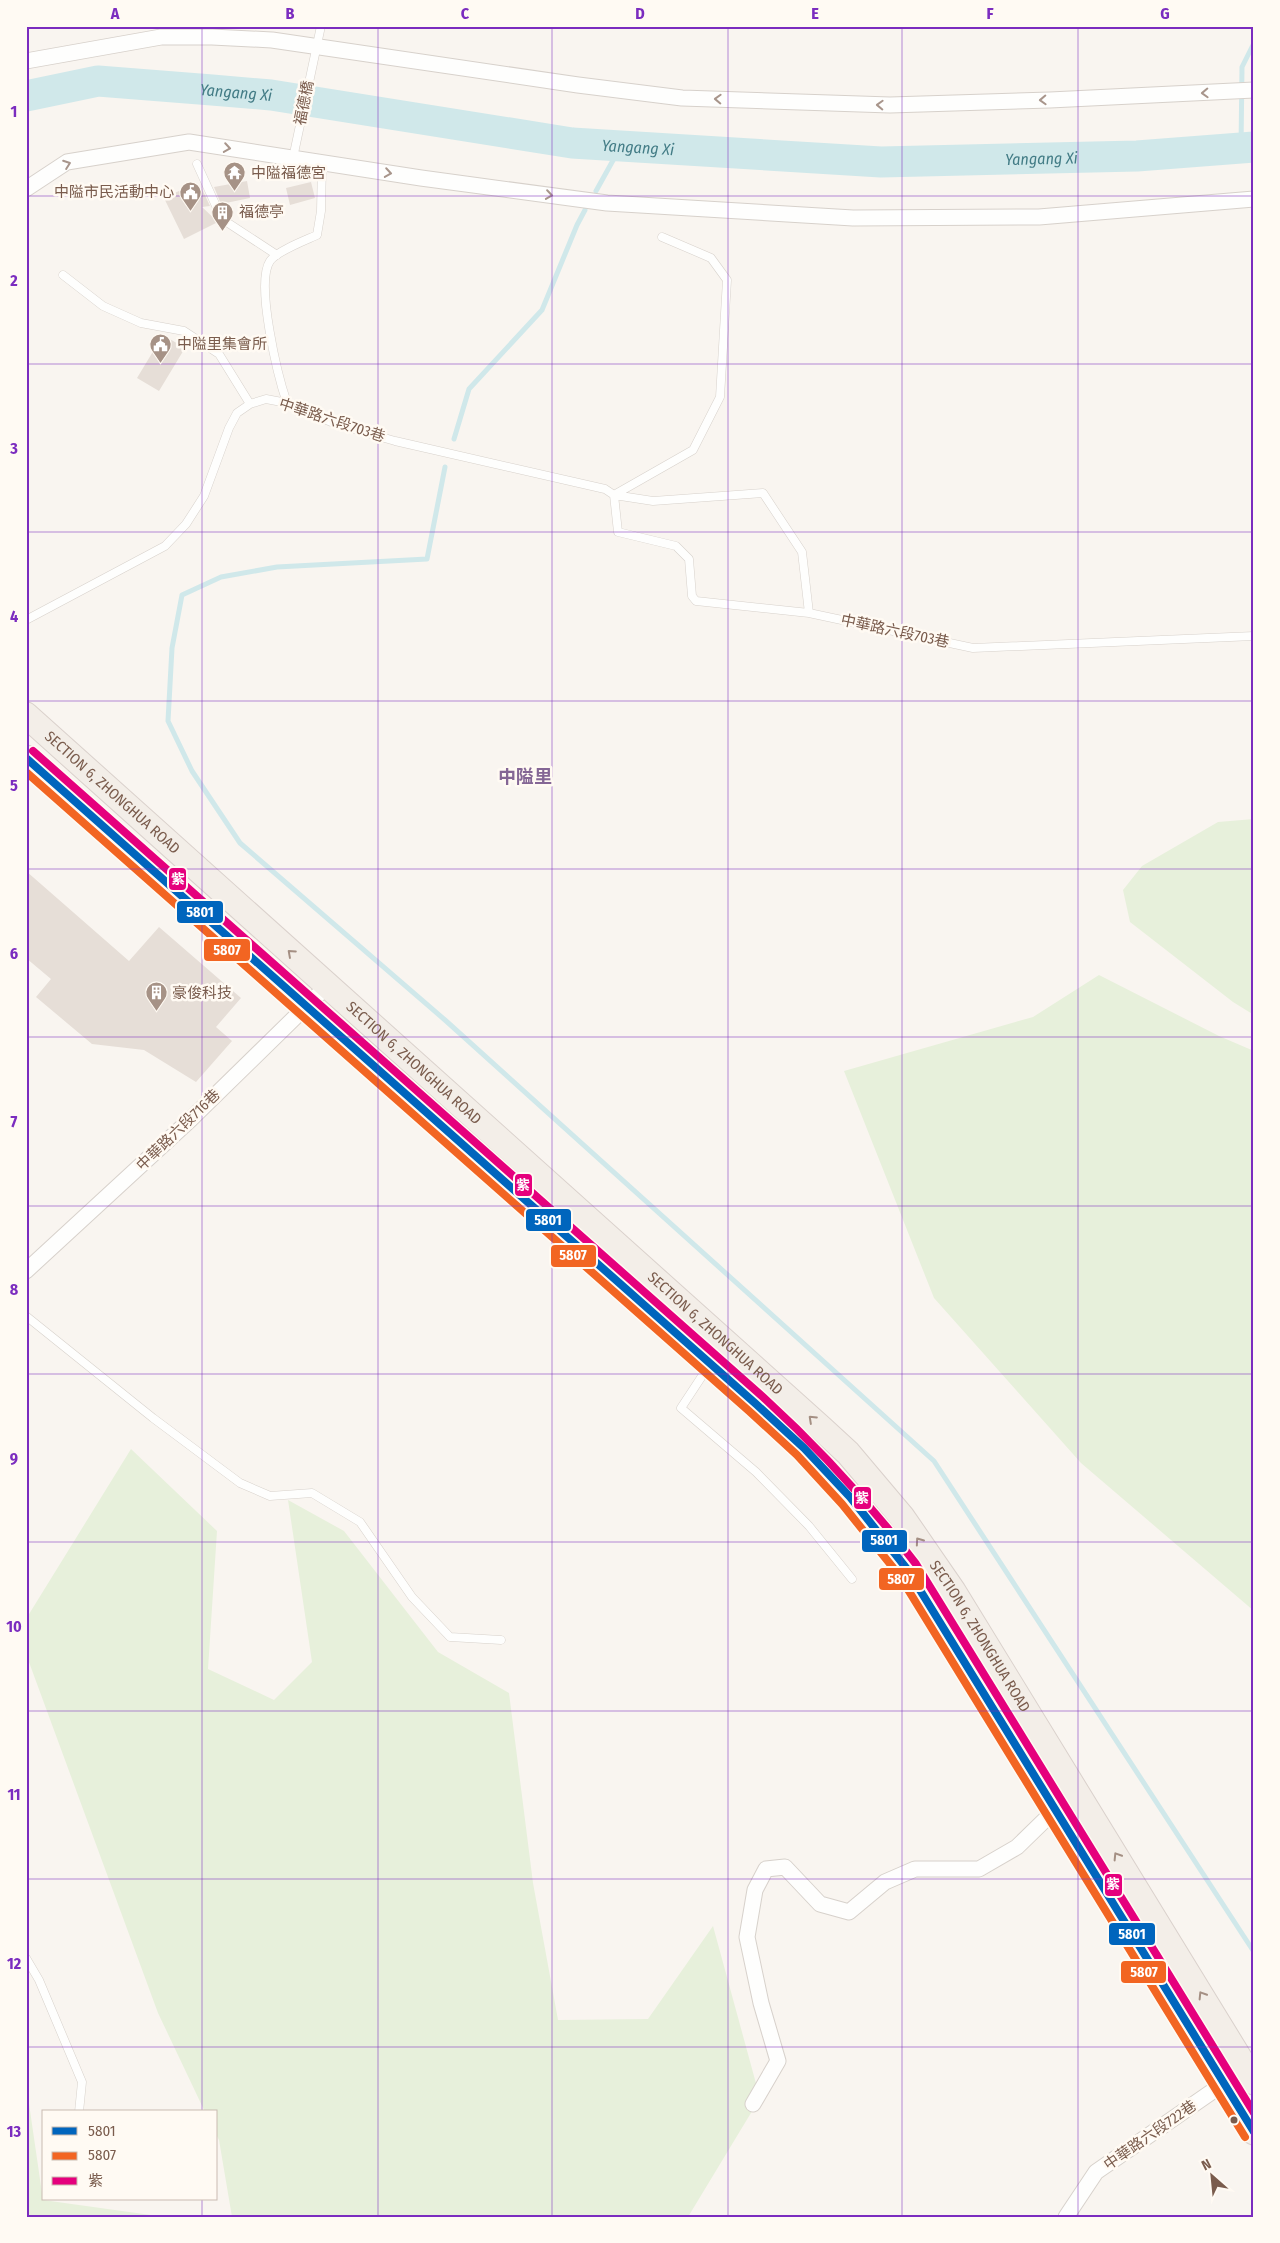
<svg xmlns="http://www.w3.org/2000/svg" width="1280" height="2243" viewBox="0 0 1280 2243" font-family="'Fira Sans Condensed','Noto Sans TC',sans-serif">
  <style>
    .green { fill: #e7f0db }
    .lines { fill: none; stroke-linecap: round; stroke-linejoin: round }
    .stream { stroke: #d0e8ea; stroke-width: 5 }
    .river { stroke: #d0e8ea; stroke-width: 31 }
    .building { fill: #e6ded7 }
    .lane-casing { stroke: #d7d1cb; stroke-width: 9 }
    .street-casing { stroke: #d7d1cb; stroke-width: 17 }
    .primary-casing { stroke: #dad1cc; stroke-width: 27 }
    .lane { stroke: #fefefd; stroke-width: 8 }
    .street { stroke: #fefefd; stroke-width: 15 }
    .primary { stroke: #f3eee8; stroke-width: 25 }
    .bus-1-casing { stroke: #fffaf3; stroke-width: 11 }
    .bus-2-casing { stroke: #fffaf3; stroke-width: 11 }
    .bus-3-casing { stroke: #fffaf3; stroke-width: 11 }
    .bus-1 { stroke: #0065bd; stroke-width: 8 }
    .bus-2 { stroke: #f26522; stroke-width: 8 }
    .bus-3 { stroke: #e5007d; stroke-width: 8 }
    .oneway { stroke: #a8958b }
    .oneway2 { stroke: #a48f83 }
    .grid { fill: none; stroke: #7b2cbf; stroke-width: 1; stroke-opacity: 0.55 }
    .bus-dot { fill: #7a5c4d; stroke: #fffaf3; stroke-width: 2 }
    .labels { text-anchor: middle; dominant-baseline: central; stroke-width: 5; stroke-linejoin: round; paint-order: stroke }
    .street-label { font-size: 15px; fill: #7a5c4d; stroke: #fffaf3 }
    .poi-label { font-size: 15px; fill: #7a5c4d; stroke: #fffaf3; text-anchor: start }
    .water-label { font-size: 16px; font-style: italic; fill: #437c86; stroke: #fffaf3 }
    .quarter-label { font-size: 18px; font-weight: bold; fill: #846695; stroke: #fffaf3 }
    .line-badge { stroke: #fffaf3; stroke-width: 2 }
    .badge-label { font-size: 14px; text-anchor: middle; font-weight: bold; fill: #fff }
    .neatline { fill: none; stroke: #7b2cbf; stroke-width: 2 }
    .grid-label { font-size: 16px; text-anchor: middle; font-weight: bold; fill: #7b2cbf }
  </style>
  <rect width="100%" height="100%" fill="#f9f5f0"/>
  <path class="green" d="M1254,819V1015L1233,1002L1130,922L1123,890L1142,866L1218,822Z
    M1099,975L1219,1036L1254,1051V1611L1081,1463L934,1298L844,1071L1033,1017Z
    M131,1449L217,1531L208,1669L274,1700L312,1662L288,1500L344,1531L438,1652L509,1693L533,1883L558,2020L648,2019L713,1926L760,2098L688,2217H232L219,2140L216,2134V2112H205L158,2013L26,1654V1619Z
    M26,2083L43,2200L165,2217H26Z"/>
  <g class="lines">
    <path class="stream" d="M1241,148L1242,67L1254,43
      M596,191L621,146
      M454,439L469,389L542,310L577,225L585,210
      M445,467L427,559L277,567L221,577L182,595L172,648L168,721L192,771L240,843L445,1020L934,1461L1254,1952"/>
    <path class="river" id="s1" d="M26,96L98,81L212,90L271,95L572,143L881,162L1137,156L1254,147"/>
  </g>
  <path class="building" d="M247,181L250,198L221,204L214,187Z
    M311,182L315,198L290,205L286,188Z
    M196,183L199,190L202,189L210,206L202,207L218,222L184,239L164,198Z
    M163,335L185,348L159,391L137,378Z
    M26,871L129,961L159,927L241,998L216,1027L232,1041L196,1082L144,1050L92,1044L36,997L51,979L26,958Z"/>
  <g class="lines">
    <defs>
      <path id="lane" d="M293,158L321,26
        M197,164L222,219L277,255
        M63,275L103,306L141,323L184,331L219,354L250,404
        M287,403C278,377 255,283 270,261C277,251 306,240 317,235L321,211L322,163
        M614,495L693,450L720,397L727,280L711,258L662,237
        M614,495L653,501L763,493L802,552L809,613
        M26,620L165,546L186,524L204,496L229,428L237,413L250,404L266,399L287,403L336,424L395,441L605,489L614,495L618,532L676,546L689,559L692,596L696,601L809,613L973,648L1254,636
        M26,1316L153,1418L240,1483L270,1496L312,1493L360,1522L412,1597L450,1637L501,1640
        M708,1367L681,1408L756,1472L809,1526L852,1579
        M26,1958L39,1980L82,2082L79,2112"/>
      <path id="street" d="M26,61L161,37H212L272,40L578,85L682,98L890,105L1050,100L1254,90
        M26,189L67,162L189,142L421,178L607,203L853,218L1039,217L1254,199
        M26,1271L191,1119L327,986
        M753,2104L778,2061L761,2003L747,1937L755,1890L766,1869L785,1867L820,1904L849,1912L885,1882L915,1869H979L1017,1847L1054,1811
        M1066,2217L1096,2172L1223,2084"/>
      <g id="primary">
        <path id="s2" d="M26,715L821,1428L848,1453L902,1517L953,1591L1254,2082"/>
        <path d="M26,758L756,1404L804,1448L850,1497L907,1569L1254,2132"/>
      </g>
    </defs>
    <use href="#lane" class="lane-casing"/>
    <use href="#street" class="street-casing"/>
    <use href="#primary" class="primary-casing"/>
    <use href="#lane" class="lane"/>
    <use href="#street" class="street"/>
    <use href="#primary" class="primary"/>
    <defs>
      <path id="bus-1" d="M26,758L756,1404L804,1448L850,1497L907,1569L1254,2132"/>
      <path id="bus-2" d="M26,772L749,1411L797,1455L842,1504L899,1575L1245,2137"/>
      <path id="bus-3" d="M33,751L763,1397C821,1450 868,1501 916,1564L1254,2113"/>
    </defs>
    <use href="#bus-1" class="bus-1-casing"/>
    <use href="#bus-2" class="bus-2-casing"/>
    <use href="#bus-3" class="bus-3-casing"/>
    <use href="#bus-1" class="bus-1"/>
    <use href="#bus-2" class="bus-2"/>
    <use href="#bus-3" class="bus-3"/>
  </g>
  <defs><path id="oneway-chevron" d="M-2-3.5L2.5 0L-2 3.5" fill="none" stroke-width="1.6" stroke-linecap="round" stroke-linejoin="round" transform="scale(1.25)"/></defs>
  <g class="oneway">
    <use href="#oneway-chevron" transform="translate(1205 93) rotate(178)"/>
    <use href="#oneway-chevron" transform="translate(718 99) rotate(-178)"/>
    <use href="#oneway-chevron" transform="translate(1043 100) rotate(178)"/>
    <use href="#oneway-chevron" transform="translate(880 105) rotate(-178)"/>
    <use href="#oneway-chevron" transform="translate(227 148) rotate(9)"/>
    <use href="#oneway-chevron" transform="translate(67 164) rotate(-20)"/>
    <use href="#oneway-chevron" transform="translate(388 173) rotate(9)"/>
    <use href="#oneway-chevron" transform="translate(549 195) rotate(8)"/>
  </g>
  <g class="oneway2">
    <use href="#oneway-chevron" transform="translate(291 953) rotate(-138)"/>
    <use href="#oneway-chevron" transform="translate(812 1419) rotate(-137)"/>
    <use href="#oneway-chevron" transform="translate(919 1541) rotate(-125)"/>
    <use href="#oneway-chevron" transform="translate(1117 1856) rotate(-122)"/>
    <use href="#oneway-chevron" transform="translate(1202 1995) rotate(-122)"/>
  </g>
  <path class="grid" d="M202,26V2112M378,26V2217M552,26V2217M728,26V2217M902,26V2217M1078,26V2217M26,196H1254M26,364H1254M26,532H1254M26,701H1254M26,869H1254M26,1037H1254M26,1206H1254M26,1374H1254M26,1542H1254M26,1711H1254M26,1879H1254M26,2047H1254M202,2199V2217"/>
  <defs>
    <symbol id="temple-pin" viewBox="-11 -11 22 30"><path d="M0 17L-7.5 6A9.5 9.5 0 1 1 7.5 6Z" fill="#a69286" stroke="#fffaf3"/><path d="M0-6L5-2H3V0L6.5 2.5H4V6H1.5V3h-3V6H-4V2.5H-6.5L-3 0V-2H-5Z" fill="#fff"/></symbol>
    <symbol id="civic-pin" viewBox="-11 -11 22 30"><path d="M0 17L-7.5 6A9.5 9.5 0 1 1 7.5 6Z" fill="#a69286" stroke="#fffaf3"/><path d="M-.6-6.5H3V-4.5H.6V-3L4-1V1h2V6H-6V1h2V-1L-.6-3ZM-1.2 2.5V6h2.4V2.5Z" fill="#fff"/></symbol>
    <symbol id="building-pin" viewBox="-11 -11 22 30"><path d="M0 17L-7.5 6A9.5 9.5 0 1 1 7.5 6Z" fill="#a69286" stroke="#fffaf3"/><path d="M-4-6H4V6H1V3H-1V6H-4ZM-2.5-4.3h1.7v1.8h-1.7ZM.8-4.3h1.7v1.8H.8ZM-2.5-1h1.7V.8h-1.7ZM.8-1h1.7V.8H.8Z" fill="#fff"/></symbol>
  </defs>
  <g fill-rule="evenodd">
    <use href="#temple-pin" x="222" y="160" width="25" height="34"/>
    <use href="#civic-pin" x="178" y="180" width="25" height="34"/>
    <use href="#building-pin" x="210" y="200" width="25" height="34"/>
    <use href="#civic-pin" x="148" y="332" width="25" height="34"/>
    <use href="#building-pin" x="144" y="980" width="25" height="34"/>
  </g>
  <circle class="bus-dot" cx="1234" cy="2120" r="4.5"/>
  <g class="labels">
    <g class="street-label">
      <text transform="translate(304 103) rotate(-79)">福德橋</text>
      <text transform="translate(332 420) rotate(18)">中華路六段703巷</text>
      <text transform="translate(895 631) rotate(12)">中華路六段703巷</text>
      <text stroke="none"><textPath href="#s2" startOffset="116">SECTION 6, ZHONGHUA ROAD</textPath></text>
      <text stroke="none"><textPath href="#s2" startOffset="521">SECTION 6, ZHONGHUA ROAD</textPath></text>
      <text transform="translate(178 1130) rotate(-44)">中華路六段716巷</text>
      <text stroke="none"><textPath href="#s2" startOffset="926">SECTION 6, ZHONGHUA ROAD</textPath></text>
      <text stroke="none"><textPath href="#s2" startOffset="1331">SECTION 6, ZHONGHUA ROAD</textPath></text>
      <text transform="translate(1150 2135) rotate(-35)">中華路六段722巷</text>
    </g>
    <g class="poi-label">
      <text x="251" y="173">中隘福德宮</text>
      <text x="174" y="192" text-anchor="end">中隘市民活動中心</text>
      <text x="239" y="212">福德亭</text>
      <text x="177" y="344">中隘里集會所</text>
      <text x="172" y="993">豪俊科技</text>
    </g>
    <g class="water-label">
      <text stroke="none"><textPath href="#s1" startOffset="212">Yangang Xi</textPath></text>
      <text stroke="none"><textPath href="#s1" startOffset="618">Yangang Xi</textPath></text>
      <text stroke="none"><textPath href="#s1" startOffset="1022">Yangang Xi</textPath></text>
    </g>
    <g class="quarter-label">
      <text x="525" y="777">中隘里</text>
    </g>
  </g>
  <g class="line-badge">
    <rect x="168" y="867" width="19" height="24" rx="5" fill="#e5007d"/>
    <rect x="176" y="900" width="48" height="24" rx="5" fill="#0065bd"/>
    <rect x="203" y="938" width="48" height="24" rx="5" fill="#f26522"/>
    <rect x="514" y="1173" width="19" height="24" rx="5" fill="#e5007d"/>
    <rect x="525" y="1208" width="47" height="24" rx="5" fill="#0065bd"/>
    <rect x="550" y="1244" width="47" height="24" rx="5" fill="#f26522"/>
    <rect x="853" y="1486" width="19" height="24" rx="5" fill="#e5007d"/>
    <rect x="861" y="1529" width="47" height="24" rx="5" fill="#0065bd"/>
    <rect x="878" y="1567" width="47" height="24" rx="5" fill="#f26522"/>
    <rect x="1104" y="1873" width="19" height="24" rx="5" fill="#e5007d"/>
    <rect x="1108" y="1922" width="48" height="24" rx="5" fill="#0065bd"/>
    <rect x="1120" y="1960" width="47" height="24" rx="5" fill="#f26522"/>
  </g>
  <g class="badge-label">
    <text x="178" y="884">紫</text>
    <text x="200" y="917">5801</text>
    <text x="227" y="955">5807</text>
    <text x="523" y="1190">紫</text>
    <text x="548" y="1225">5801</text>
    <text x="573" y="1260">5807</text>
    <text x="862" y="1503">紫</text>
    <text x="884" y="1545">5801</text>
    <text x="901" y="1584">5807</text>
    <text x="1113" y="1889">紫</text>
    <text x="1132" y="1939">5801</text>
    <text x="1144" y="1977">5807</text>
  </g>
  <rect width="1280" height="2243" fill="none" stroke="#fffaf3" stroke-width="55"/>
  <rect x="42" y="2110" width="175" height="90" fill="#fffaf3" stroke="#cabbb1"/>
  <rect x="52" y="2127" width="25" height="8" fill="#0065bd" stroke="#cabbb1"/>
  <text x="88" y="2136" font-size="15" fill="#7a5c4d">5801</text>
  <rect x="52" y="2152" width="25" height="8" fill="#f26522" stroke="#cabbb1"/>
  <text x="88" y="2160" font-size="15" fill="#7a5c4d">5807</text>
  <rect x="52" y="2177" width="25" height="8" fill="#e5007d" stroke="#cabbb1"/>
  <text x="88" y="2186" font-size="15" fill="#7a5c4d">紫</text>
  <g transform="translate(1212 2176) rotate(333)" stroke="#fffaf3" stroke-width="4" paint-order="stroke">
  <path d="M0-4L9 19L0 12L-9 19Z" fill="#7a5c4d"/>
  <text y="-8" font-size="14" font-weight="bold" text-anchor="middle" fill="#7a5c4d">N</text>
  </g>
  <rect x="28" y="28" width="1224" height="2188" class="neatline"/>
  <g class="grid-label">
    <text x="115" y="19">A</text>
    <text x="290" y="19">B</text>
    <text x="465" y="19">C</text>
    <text x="640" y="19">D</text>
    <text x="815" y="19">E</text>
    <text x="990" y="19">F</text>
    <text x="1165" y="19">G</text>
    <text x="14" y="117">1</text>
    <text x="14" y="286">2</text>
    <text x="14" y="454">3</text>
    <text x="14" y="622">4</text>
    <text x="14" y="791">5</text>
    <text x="14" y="959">6</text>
    <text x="14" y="1127">7</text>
    <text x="14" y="1295">8</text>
    <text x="14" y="1464">9</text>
    <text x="14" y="1632">10</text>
    <text x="14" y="1800">11</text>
    <text x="14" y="1969">12</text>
    <text x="14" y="2137">13</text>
  </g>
</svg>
